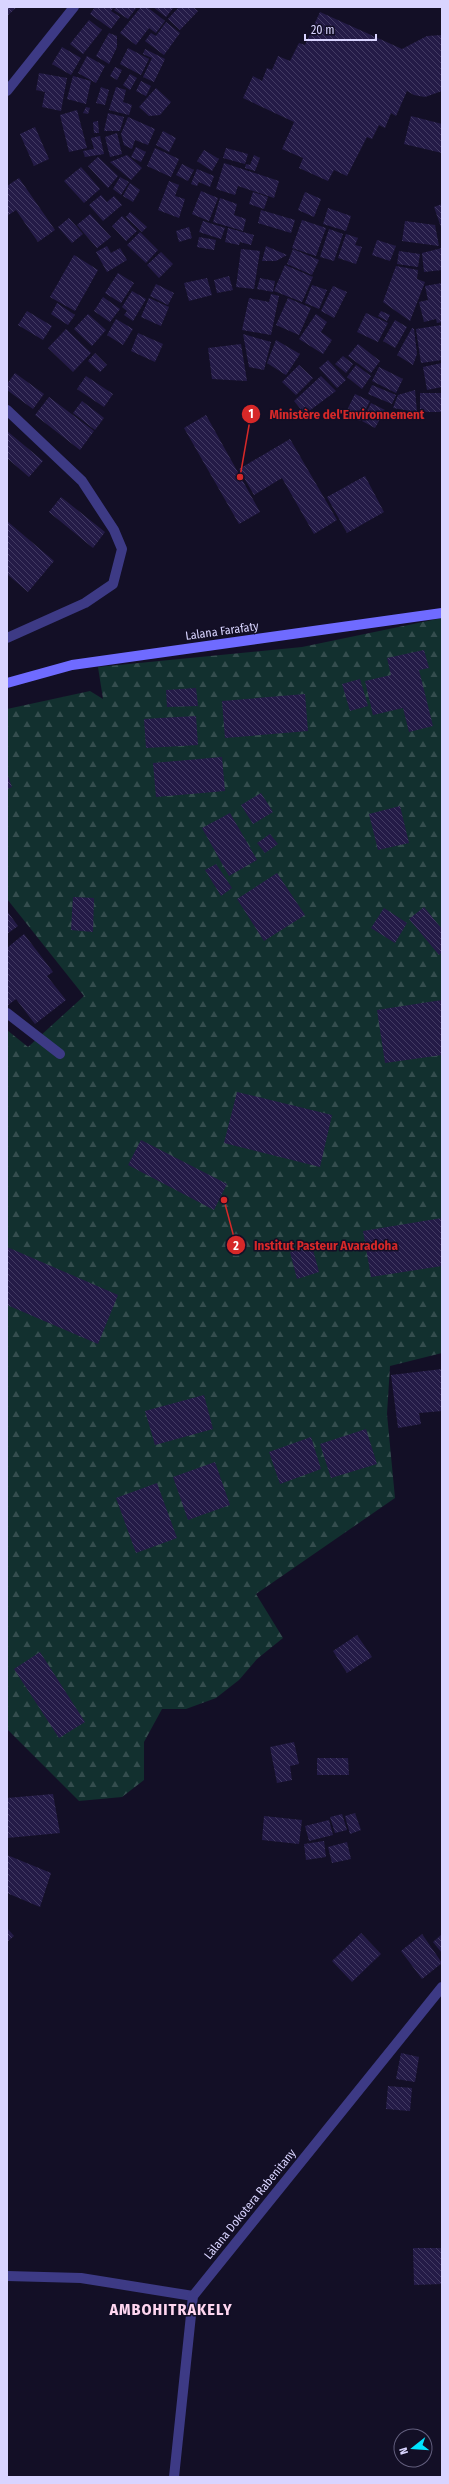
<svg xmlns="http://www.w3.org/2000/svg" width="449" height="2484" viewBox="0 0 449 2484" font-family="'Fira Sans Condensed',sans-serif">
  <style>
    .forest { fill: url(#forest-firs) }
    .building { fill: url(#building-back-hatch) }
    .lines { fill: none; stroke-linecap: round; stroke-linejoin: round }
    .service { stroke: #3d3a85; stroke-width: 10 }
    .minor { stroke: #3d3a85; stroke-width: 10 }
    .tertiary { stroke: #3d3a85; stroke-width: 10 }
    .secondary { stroke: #6f6bff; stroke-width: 10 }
    .labels { text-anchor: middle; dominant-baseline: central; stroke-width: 3; stroke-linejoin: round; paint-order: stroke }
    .street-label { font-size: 12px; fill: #d9d4ff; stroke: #130f26 }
    .district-label { font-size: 16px; font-weight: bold; letter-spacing: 1px; fill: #ffd6f0; stroke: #130f26 }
    .leader { fill: none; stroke: #d62828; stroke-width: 1.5 }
    .callout-dot { fill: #d62828; stroke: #130f26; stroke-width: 1.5 }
    .mark-label { font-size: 12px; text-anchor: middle; font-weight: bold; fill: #fff }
    .callout-label { font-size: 13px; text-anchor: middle; font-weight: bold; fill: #d62828; stroke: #130f26; stroke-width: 3; stroke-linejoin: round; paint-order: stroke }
  </style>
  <defs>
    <pattern id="forest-firs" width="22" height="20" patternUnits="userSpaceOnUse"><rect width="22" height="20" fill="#12302f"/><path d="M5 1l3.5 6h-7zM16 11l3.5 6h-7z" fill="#344d4e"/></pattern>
    <pattern id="building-back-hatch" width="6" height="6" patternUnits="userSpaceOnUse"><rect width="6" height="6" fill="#241b47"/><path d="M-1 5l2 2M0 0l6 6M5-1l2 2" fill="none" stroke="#433b63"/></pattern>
  </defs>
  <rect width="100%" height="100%" fill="#130f26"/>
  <path class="forest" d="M442,618V1353L390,1366L387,1414L395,1498L256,1594L283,1638L257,1659L239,1680L216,1698L186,1709H162L144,1742V1780L122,1797L79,1801L7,1729V1030L28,1047L84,996L7,899V709L90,691L103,699L98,667L302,647Z"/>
  <path class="building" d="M7,7H17L7,16Z
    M95,7H114L111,11L120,17L111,29L90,14Z
    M116,7H137L128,19L114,10Z
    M141,7H147L165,21L156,33L149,28L136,45L120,33Z
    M153,7H174L166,17Z
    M179,7H193L198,11L180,30L168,19Z
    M320,12L402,49L427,36L442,35V91L425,97L414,95L407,91L396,116L391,113L385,128L379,125L372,139L367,137L347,176L334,170L328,181L299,168L303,158L282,149L294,122L243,98L253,76L262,81L267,68L272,70L278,56L290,61L299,43L305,45Z
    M89,20L102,30L83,54L70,44Z
    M166,22L180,33L164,55L145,41L151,33L156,36Z
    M109,33L117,36V47L109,64L96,56Z
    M62,47L81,58L71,75L52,64Z
    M128,48L149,59L141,75L120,64Z
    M145,49L165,59L154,82L143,77L152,58L143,54Z
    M87,56L105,66L96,83L78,73Z
    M115,67L122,70L117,80L110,76Z
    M39,73L67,78L61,111L42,107L45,92L36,90Z
    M130,74L137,78L130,90L123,85Z
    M73,76L91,81L86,104L67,99Z
    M141,81L151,86L146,96L136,91Z
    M101,87L109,90L105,105L96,103Z
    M116,87L126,90L123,102L132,105L129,115L109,110Z
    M156,88L171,102L160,115L149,116L139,107Z
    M86,107L90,108L88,114L83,113Z
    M77,110L87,148L69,152L60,115Z
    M108,113L124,117L120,131H104Z
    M411,116L442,124V153L404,144Z
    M128,117L155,129L148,145L135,140L132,149L124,145L121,134Z
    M98,121L99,133H94L93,122Z
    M35,127L49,159L34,166L20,134Z
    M163,131L176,138L169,152L156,145Z
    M117,133L122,154L110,157L105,137Z
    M100,136L104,154L85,157L83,151L94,149L91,138Z
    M136,147L146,152L141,162L131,157Z
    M155,148L179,159L171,177L147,166Z
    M226,148L248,154L245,164L223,158Z
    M204,150L219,159L212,171L197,161Z
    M127,155L142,168L131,180L110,162Z
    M254,155L260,158L255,171L245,168L246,164L250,165Z
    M98,157L118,176L108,188L88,166Z
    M224,163L279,181L274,198L238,186L235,195L216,189Z
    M182,164L194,170L188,181L176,175Z
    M81,167L100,189L84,203L64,181Z
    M197,169L214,176L210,187L199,182L197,186L191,184Z
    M120,177L129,182L121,195L113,189Z
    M19,178L55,230L38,242L16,210L7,216V186Z
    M169,181L179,185L175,196L185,199L179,218L158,210Z
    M130,183L140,190L133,202L123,196Z
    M201,191L218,198L209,221L192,214Z
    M253,192L268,197L264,209L249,204Z
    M305,192L321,199L314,217L298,210Z
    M101,195L107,202L114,196L122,205L103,221L89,205Z
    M220,198L237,204L234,215L246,219L243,231L213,222Z
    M442,204V230L434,207Z
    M328,208L351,216L346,231L323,224Z
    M261,210L295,220L291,233L258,223Z
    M130,212L147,227L142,232L126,217Z
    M90,214L111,237L97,248L77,225Z
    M122,216L137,231L126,241L112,226Z
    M69,218L83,234L72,243L58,227Z
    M302,220L326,228L316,256L292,248Z
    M203,221L225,228L221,239L199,232Z
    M405,221L435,225L439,246L402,241Z
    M189,227L192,238L179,242L176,231Z
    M228,228L254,235L251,245L240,242L239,245L225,242Z
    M329,229L343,234L334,261L320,257Z
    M140,232L158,250L146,263L127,245Z
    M346,234L358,238L355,245L362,247L356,264L338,258Z
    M199,237L216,240L214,250L197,247Z
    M377,240L396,246L390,261L372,255Z
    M107,246L111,253L120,248L127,260L107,272L96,252Z
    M266,246L287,255L276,261H262Z
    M442,248V270L424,272L422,253Z
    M241,249L260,251L254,289L236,287Z
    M293,249L319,260L312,275L287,264Z
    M399,251L420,254L418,267L397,264Z
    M161,252L173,264L159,278L147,265Z
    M74,255L98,270L75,311L50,297Z
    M285,265L313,277L302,302L274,291Z
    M396,266L418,270L417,279L425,282L410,321L383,302Z
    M118,273L134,283L121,303L105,293Z
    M229,276L233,290L217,293L214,280Z
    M207,278L212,295L189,301L184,283Z
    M260,278L275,281L273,292L257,289Z
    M442,283V322L437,323L436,319L424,322L419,302L428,300L425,286Z
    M156,284L174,293L168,305L150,296Z
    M312,285L327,290L319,309L305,303Z
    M333,286L347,292L334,318L321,311Z
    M132,291L146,299L133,321L124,315L127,311L122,307Z
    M271,294L279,296L271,335L242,330L249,298L269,302Z
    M103,297L120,309L110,322L94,311Z
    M149,298L169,307L161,326L141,317Z
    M288,298L311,308L299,335L276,325Z
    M57,303L75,315L68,325L51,314Z
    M27,311L52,326L43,340L18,325Z
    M381,311L390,315L387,321L378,316Z
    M366,313L388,323L378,342L357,332Z
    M88,314L106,330L92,346L74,329Z
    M316,314L327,322L321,332L332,340L323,354L299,339Z
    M116,319L133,329L123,345L107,335Z
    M395,320L407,327L395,348L383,341Z
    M442,325V360L421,363L416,329Z
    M412,328L414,329L417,354L413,365L397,355Z
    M66,329L91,353L73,372L48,348Z
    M138,333L163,344L155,362L131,351Z
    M243,334L271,342L264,370L249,367Z
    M276,340L300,354L286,375L267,363Z
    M241,344L247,381L212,379L208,348Z
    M358,344L380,361L371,373L348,356Z
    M95,353L107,365L100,372L88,361Z
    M343,356L353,364L346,373L335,364Z
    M328,360L346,380L337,388L319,368Z
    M442,363V387L427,390L423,367Z
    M299,365L313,378L296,395L282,382Z
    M356,365L371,376L362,389L347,377Z
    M379,367L403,379L396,393L372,381Z
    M15,373L44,394L33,409L7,390V384Z
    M86,376L113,394L104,407L77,389Z
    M321,376L336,391L305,414L294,401Z
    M372,385L396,395L392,404L368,394Z
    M415,390L417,412L393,408L398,395Z
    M420,393H442V412H420Z
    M355,394L370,401L360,421L345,414Z
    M49,397L94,431L80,450L35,415Z
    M82,401L104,418L95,430L73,413Z
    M371,403L385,410L375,428L362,421Z
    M206,415L260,512L239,524L184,428Z
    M7,431L43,461L29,477L7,458Z
    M290,439L337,520L314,534L282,478L254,495L239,469Z
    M365,476L384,512L347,533L327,497Z
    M61,497L105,532L93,548L49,512Z
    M7,521L54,561L28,592L7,574Z
    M424,650L429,668L419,670L433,726L409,732L403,708L373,715L365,681L391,675L387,658Z
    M360,679L368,706L350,711L342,684Z
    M196,688L198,706L167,707L166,690Z
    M305,694L308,731L225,738L222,701Z
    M196,716L198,745L146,748L144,719Z
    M222,757L225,791L156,797L153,763Z
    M7,773L12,787L7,789Z
    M261,793L273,812L253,824L241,805Z
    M400,806L409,843L378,850L369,814Z
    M230,813L257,860L229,876L202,828Z
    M270,834L278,844L265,853L257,843Z
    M216,864L232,888L221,896L205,870Z
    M277,873L305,915L264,941L237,899Z
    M73,897L94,898L93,932L71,930Z
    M424,907L442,929V952L439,955L409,919Z
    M384,908L407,923L395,943L371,928Z
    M7,911L18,926L7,934Z
    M24,934L53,972L47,976L66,1000L35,1024L16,999L7,1006V948Z
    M442,1000V1055L385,1063L377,1010Z
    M237,1092L332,1115L320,1167L224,1143Z
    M141,1140L227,1184L214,1210L128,1165Z
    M442,1218V1266L371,1277L363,1231Z
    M312,1246L319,1272L297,1279L290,1252Z
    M7,1247L118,1295L98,1344L7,1305Z
    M442,1369V1411L419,1413L421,1424L398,1428L391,1375Z
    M204,1395L213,1429L155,1445L145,1411Z
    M366,1429L377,1464L331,1478L320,1444Z
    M311,1437L321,1469L280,1484L269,1452Z
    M215,1462L230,1505L188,1520L173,1477Z
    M157,1483L177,1538L136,1553L116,1498Z
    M357,1635L372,1657L347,1673L333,1651Z
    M40,1652L85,1722L59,1738L14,1669Z
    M294,1742L299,1764L290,1766L292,1780L277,1783L270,1747Z
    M317,1758H348L349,1775H317Z
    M53,1794L60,1833L7,1838V1798Z
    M355,1813L361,1830L350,1834L345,1816Z
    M342,1814L347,1830L335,1833L330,1817Z
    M264,1816L302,1820L299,1844L262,1840Z
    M329,1820L333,1835L309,1841L305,1826Z
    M324,1841L326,1857L306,1860L304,1844Z
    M347,1842L351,1859L332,1863L328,1847Z
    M7,1855L51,1873L40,1907L7,1893Z
    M7,1928L14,1936L7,1942Z
    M361,1933L381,1954L352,1982L332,1961Z
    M422,1934L442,1963L422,1979L401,1951Z
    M442,1934V1953L433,1942Z
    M401,2053L419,2057L415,2082L396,2079Z
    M388,2086L412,2088L410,2111L386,2109Z
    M413,2248H442V2284L414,2285Z"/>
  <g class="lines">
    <path class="service" d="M7,1013L60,1054"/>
    <path class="minor" d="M7,91L74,7
      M7,410L82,481L114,530L122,549L113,584L85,603L7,638
      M7,2276L81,2278L193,2296"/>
    <path class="tertiary" d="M174,2477L193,2296L442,1987"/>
    <path class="secondary" d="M7,683L72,665L442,613"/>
  </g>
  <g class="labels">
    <g class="street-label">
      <text transform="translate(222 631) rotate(-8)">Lalana Farafaty</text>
      <text transform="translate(250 2204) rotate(-51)">Làlana Dokotera Rabenitany</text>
    </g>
    <g class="district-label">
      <text x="171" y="2309">AMBOHITRAKELY</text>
    </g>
  </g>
  <path class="leader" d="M240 477L251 414M224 1200L236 1245"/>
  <g class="callout-dot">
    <circle cx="240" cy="477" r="4"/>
    <circle cx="224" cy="1200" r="4"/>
    <circle cx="251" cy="414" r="10"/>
    <circle cx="236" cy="1245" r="10"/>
  </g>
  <g class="mark-label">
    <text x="251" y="418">1</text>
    <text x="236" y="1250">2</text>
  </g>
  <g class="callout-label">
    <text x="347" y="419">Ministère del'Environnement</text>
    <text x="326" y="1250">Institut Pasteur Avaradoha</text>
  </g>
  <rect width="449" height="2484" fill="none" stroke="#d9d4ff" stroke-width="16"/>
  <g transform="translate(413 2448) rotate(253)"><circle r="19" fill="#130f26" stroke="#625e7d"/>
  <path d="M0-3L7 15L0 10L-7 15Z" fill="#00e5ff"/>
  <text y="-6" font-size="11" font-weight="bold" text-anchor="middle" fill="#d9d4ff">N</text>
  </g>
  <path d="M305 34v6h71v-6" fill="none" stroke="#d9d4ff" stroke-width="2"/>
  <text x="311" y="34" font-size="12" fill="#d9d4ff" stroke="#130f26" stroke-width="3" paint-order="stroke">20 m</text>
</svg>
